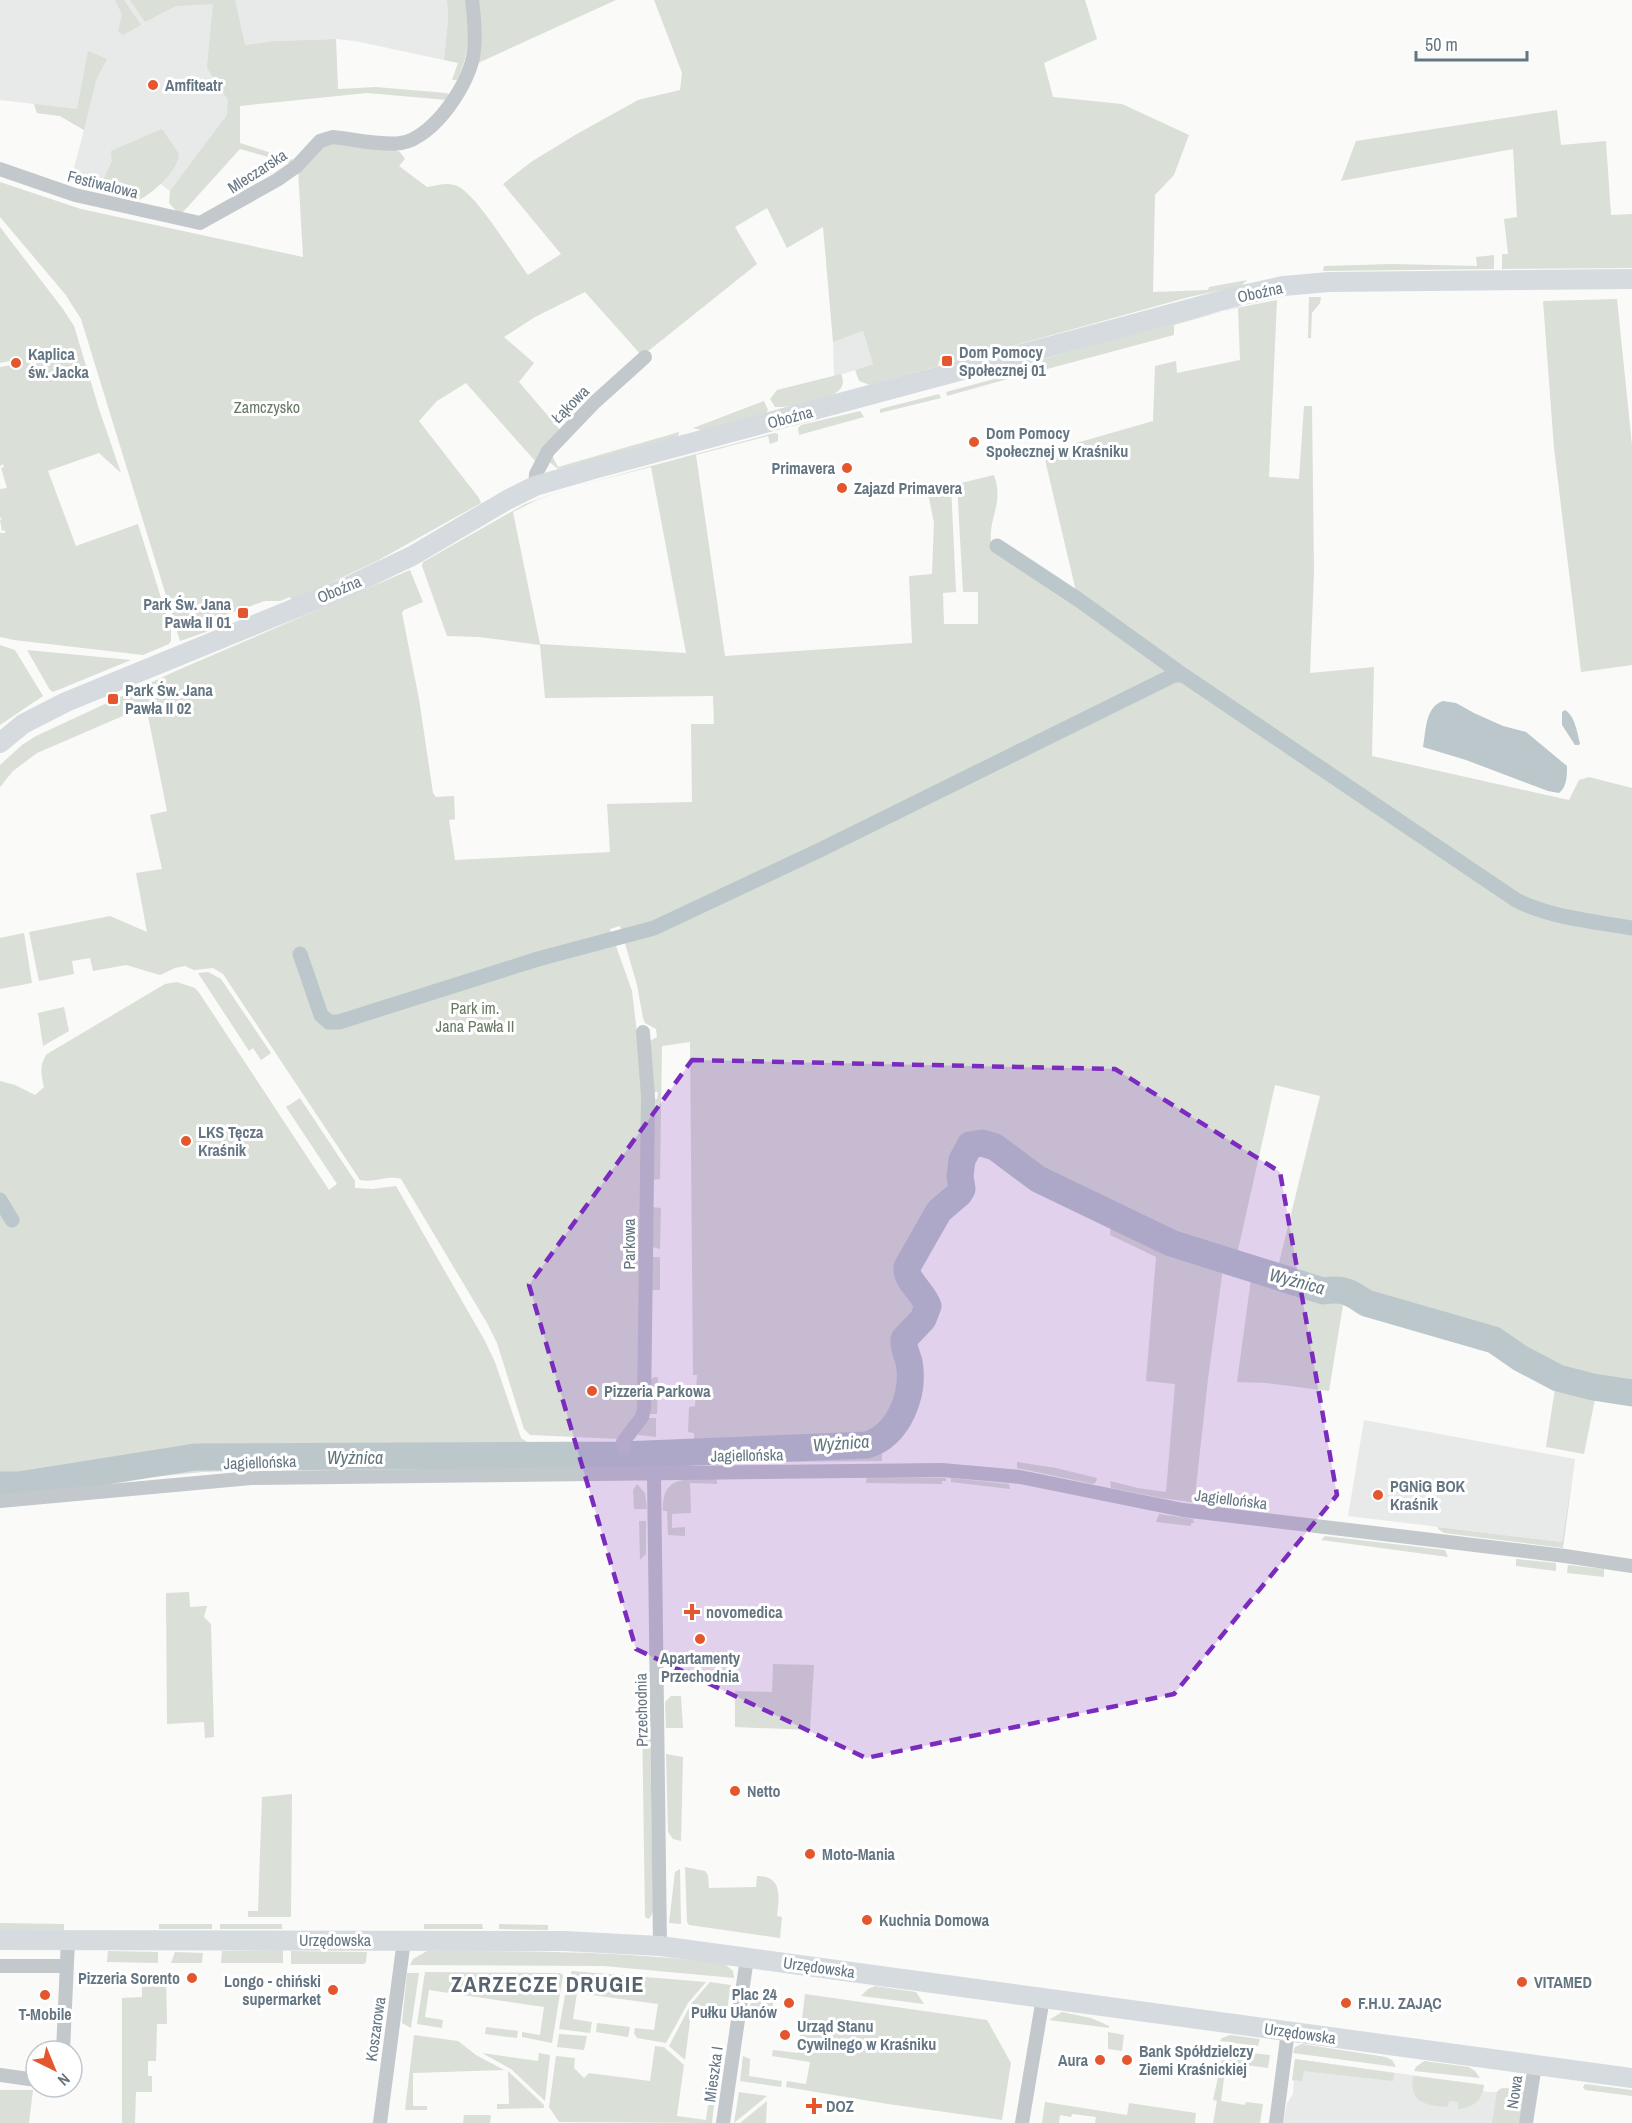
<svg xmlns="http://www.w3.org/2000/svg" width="1632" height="2123" viewBox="0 0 1632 2123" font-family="'Archivo Narrow',sans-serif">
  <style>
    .built { fill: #e8e9e9 }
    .green { fill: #dadfd7; fill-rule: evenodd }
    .water { fill: #bbc7cb }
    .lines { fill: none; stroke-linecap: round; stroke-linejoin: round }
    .canal { stroke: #bbc7cb; stroke-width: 15 }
    .river { stroke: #bbc7cb; stroke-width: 27 }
    .street { stroke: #c3c8cc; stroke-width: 14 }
    .secondary { stroke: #d6dbdf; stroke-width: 20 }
    .marked { fill: #7b2cbf; fill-opacity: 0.2; stroke: #7b2cbf; stroke-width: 4.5; stroke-dasharray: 12 8; stroke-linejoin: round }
    .poi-dot { fill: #e4572e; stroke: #fff; stroke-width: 2 }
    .labels { text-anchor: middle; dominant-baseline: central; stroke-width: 6; stroke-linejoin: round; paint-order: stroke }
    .poi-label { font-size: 16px; font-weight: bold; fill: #657683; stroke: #fff; text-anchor: start }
    .street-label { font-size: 16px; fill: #657683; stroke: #fff }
    .park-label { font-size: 16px; fill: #687a64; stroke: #fff }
    .water-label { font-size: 18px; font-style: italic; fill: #60757c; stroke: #fff }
    .district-label { font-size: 22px; font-weight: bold; letter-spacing: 1.5px; fill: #57646e; stroke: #fff }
  </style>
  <rect width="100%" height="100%" fill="#fafaf8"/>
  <path class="built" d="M0,0H447L448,18L444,60L355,41L336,39L274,41L231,47L240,106L170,191L155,180L133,193L71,179L84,130L60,116L37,113L34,104L0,100Z
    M863,331L873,364L834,377L833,342Z
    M1364,1420L1575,1459L1562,1542L1348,1516Z
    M1295,2059L1484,2085L1483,2091L1490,2092H1497L1500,2089L1504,2088L1522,2090L1524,2092L1519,2123H1283L1287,2103L1293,2094L1294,2081L1292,2080Z"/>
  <path class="green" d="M115,0H124L141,25L123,35L118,31L122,14Z
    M130,0H235L245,45L274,41L336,39L338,89L376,87L446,93L449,94L447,100L367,93L240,106V143L297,161L294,164L240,149L183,212H177L169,203L170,191L227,115L228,100L207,68L213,4L176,6L145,22Z
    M447,0H469C468,29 471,53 457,80H452L458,63L444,60L448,18Z
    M476,0H616L476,64Z
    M654,0H1085L1097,39L1044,63L1053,97L1122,104L1189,135L1174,175L1155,195L1153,292L1208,290L1209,287L1247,280L1241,286L1189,297L955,362L953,356L939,361L938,366L870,385L859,381L855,370L873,364L863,331L833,342L823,227L787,248L767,208L735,227L757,264L642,356L585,292L535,317L504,337L534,363L519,382L561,431L536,462L466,383L437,401L419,421L479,498L481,503L377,561L292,601L290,597L280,601H265L225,615L206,632L180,641L81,319L65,294L0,217V182L81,209L303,257L298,170L317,149L331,142L386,145L400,152L405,159L399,166L427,187C437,186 449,181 459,187C478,197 513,255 528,275L561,254L503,184L531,162L575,135L638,100L680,90L682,73Z
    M88,51L107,59L96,80L84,130L60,116L37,113L34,104L77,109Z
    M1557,110L1561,145L1606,141L1611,215L1632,214V268L1502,269V254H1508L1504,219L1517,217L1513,149L1341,181L1356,141Z
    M162,129L179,154C178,171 153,193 139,200L99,189L112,161L111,151Z
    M0,227L63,309L74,326L99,409L121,473L99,453L48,471L76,546L138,524L171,630V641L169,644L143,655L14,640L0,637V533H5V530L2,531L0,520L2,519L0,517V489L7,488L1,468L4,467L3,464L0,466V367L11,365L10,361L0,363Z
    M1494,255V269L1323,271L1324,266L1391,264L1477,266L1476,257Z
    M1309,297H1321L1320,303L1312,313L1311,338H1308Z
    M1617,299L1632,445V665L1581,672L1554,448L1543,301Z
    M1277,300L1269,477L1299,479L1304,406H1312L1314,572L1310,673L1374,667L1372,756L1569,800L1579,780L1589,777L1632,788V926L1569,917L1632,931V1401L1596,1394L1584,1454L1546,1447L1556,1382L1488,1340L1400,1314L1343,1305L1329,1391L1266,1383L1237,1382L1251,1279L1223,1268L1208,1379L1195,1496L1230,1502L1227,1507L1161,1498L1111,1488L1110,1481L1138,1488L1166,1492L1175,1384L1146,1381L1156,1257L1110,1235L1111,1218L1038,1179L995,1147L982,1143L970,1145L962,1160L960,1176L962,1189L959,1194L939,1211L907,1267C905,1280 924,1293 928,1306L923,1319L904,1339V1347L909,1363L910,1389L900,1415L882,1439V1461L628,1463L627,1447L631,1444H656V1449L694,1450V1433L688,1432L689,1407L695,1406L697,1375H693L690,1042L662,1046L660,1179L652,1180L653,1099H657L658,1092H653L650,1041L657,1037L656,1029L645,1023L643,1018L637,985L620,926L610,929L632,991L644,1093L640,1412L621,1439L530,1435L524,1429L497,1343L487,1323L401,1179C385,1175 376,1183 360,1180L223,974L213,968L194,970L185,966L175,968L160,975L126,965L93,971L90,958L72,961L74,974L39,981L29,932L110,916L147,932L136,873L162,869L150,815L167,811L146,706L37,753L13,771L0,787V765L22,745L36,736L178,670L410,570L423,602L404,610L402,613L419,699L433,793L436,797L454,796L455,819L449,820L455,860L610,852L607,804L692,802L691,724H714L713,696L545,698L540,645L479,637L447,636L422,566L423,562L525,504L569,488L537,500L513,512L540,644L686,653L651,467L584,484L774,433L778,434V441L770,444L768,436L696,455L725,656L912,643L909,576L932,574L934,523L928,493L930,490L951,485L956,592L943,593L944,624H978V592H963L957,484L994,475C1004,504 989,515 991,541L1078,600L1046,464L1045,452L1153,421L1155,366L1176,361L1177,373L1240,360L1238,307L1174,325V335L1021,376L1020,370L1029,363C1111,340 1193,315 1277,300ZM1275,1085L1320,1096L1277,1271L1236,1259Z
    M841,374C843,379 844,384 841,388C834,400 788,408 775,407L770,399L777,390Z
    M1009,375L1011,378L947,396L946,392Z
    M939,394L941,398L880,413V409Z
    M764,401L768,410L766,413L705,431L693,428Z
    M860,411L864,417L799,435L798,428L801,425Z
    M679,432L678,437L558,469L548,461L550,452L558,467Z
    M0,645L15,650L43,696L0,725Z
    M27,650L131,660L53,692L50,690Z
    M24,933L32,983L0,989V938Z
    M208,972L221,979L271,1053L261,1060L253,1048L249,1051L198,973Z
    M177,982L195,988L200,994L329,1190L337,1184L286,1107L300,1098L355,1181V1188L372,1189L396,1186L485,1341L495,1362L521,1438L529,1443L618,1444L621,1448L619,1464L338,1467L333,1464V1456L195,1457L19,1485H0V1081L15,1085L35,1095L44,1087C41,1075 39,1065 47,1054L165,984Z
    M64,1007L69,1031L43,1046L38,1013Z
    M652,1207L661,1208L660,1249L652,1247Z
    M652,1257H660V1290H652Z
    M654,1377H658L657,1414H647L649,1381Z
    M645,1418H656V1437L638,1435Z
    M329,1457V1463L326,1467L203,1472L0,1492V1486L19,1487L195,1459Z
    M1575,1459L1563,1548L1444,1533L1438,1529V1527L1562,1542Z
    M1017,1462L1056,1468L1097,1478L1096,1482L1093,1484L1017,1468Z
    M867,1477L946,1478V1481H942V1484L866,1483Z
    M951,1478L1009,1484L1010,1489L951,1482Z
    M717,1479V1484L690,1483L691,1513L672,1514V1528L685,1527V1536L668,1535L667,1511H663C661,1473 689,1480 717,1479Z
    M637,1484L645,1493L647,1509H634L633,1490Z
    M1159,1514L1193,1519L1194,1523H1191V1526L1156,1522Z
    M639,1521H646V1554L640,1560Z
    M1325,1536L1445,1550L1448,1557L1321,1540Z
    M1516,1559L1556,1563V1571L1516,1566Z
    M1568,1565L1604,1569V1577L1567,1573Z
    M189,1592L190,1607L207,1606L204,1617L211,1624L214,1737L205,1738L204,1722L167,1724L166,1593Z
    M773,1664L814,1665L810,1730L735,1727V1691L772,1692Z
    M671,1696H681L683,1728H666L665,1702Z
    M642,1714L648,1721L650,1729L653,1912L649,1919L645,1917Z
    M666,1754L683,1757L681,1841L673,1839L668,1832Z
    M292,1794L291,1917H248V1911H258L262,1797Z
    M685,1867L705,1871L708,1875L709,1888L756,1887L757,1876C783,1876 779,1897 777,1916L782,1917L780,1938L689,1925L687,1922Z
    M680,1869L681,1924L669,1923L675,1872Z
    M0,1923L64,1924V1930H0Z
    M159,1924H212V1929H159Z
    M220,1924H282V1929H220Z
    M424,1924H482L483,1929H424Z
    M499,1924L548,1925V1930L499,1929Z
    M283,1950V1963H221L222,1951Z
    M108,1951L158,1952V1963L107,1962Z
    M291,1951L367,1952L366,1962L364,1964H291Z
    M427,1951C527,1951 625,1951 725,1964L733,1971L734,1978L604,1966L410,1965L413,1959Z
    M175,1952L203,1953L202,1963H171Z
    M572,1971L706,1982L688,2003L666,2043L637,2038L634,2033L635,2028L654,2030L658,2004L577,1993L573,2019L592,2022L590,2033L559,2029L568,1978Z
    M142,1972H166L167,2024H157L156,2061H148V2076H152V2092H136L135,2123H122V1998L142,1997Z
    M425,1972L560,1973L563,1975L552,2043L522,2037V2032L540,2035L544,2007L429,1990L425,2017L443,2020L442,2028L417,2024Z
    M407,1973H419L411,2028L402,2023Z
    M710,1982L731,1985L727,2010L692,2006L685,2060L669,2046L691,2004Z
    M875,1986L916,1992L924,2004L861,1996L868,1989Z
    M753,1989L775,1992L771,2016L749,2013Z
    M805,1994L987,2020L1011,2063L1002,2120L888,2104L786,2087L787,2081L806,2084L810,2062L772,2056L773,2050L798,2053Z
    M1062,2012L1091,2018L1109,2026V2028L1049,2020Z
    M597,2023L630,2027L628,2037L596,2032Z
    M486,2027L518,2031L517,2038L485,2034Z
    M1108,2032L1124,2035L1122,2051L1108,2049Z
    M559,2034L587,2036L584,2050L557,2047Z
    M414,2035L458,2041L476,2055L504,2070L413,2073V2106H427V2110H405Z
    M1230,2035L1260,2039L1258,2046L1220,2041L1222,2038Z
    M1302,2044L1386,2057L1392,2060L1396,2067L1293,2053L1295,2047Z
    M655,2046L664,2047L684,2065L677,2116L706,2120L708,2105H714L712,2123L559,2122L549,2107L556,2056L575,2058L574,2068L584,2078L589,2073L650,2081Z
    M1224,2050L1270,2055L1268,2068L1238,2064L1237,2072L1225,2071L1221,2101L1245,2105L1246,2102L1263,2104L1260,2123H1213L1217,2101L1213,2100Z
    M482,2053L538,2061L539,2053L550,2055L545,2101L511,2069Z
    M743,2056L750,2059L749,2076L782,2081L781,2087L740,2081Z
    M1295,2059L1394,2073L1393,2081L1304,2071L1302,2081L1292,2080Z
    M1424,2061L1469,2067L1475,2071L1480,2078L1414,2071L1416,2067Z
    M508,2071L544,2105V2108L497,2109V2104H509Z
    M1413,2076L1484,2085C1482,2101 1474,2107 1458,2109V2102L1449,2101L1448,2107C1426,2105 1409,2104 1413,2076Z
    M1585,2084L1632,2090V2096L1585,2090L1583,2087Z
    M1504,2088L1522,2090L1524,2092L1519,2123H1492L1497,2092L1500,2089Z
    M0,2090H33L29,2123H0Z
    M739,2092L767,2096L734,2123Z
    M767,2101L766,2123H740Z
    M1045,2102L1127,2115L1129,2103L1196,2113L1195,2123H1095L1096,2117L1072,2114L1071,2117L1060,2115L1059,2123H1042Z
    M464,2115H489L491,2116L490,2123H463Z"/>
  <path class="water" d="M1443,701L1456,703L1474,713L1503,726L1526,732L1567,766C1567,775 1567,787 1559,793L1548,791L1466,760L1423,747C1426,731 1425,707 1443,701Z
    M1565,710C1575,716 1577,732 1580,743L1579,745H1575L1562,725V712Z"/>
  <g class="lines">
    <path class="canal" d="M997,546L1079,600L1183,675
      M300,954L321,1015L329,1022H339L538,959L654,928L820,850L1174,675H1183L1516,900C1551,918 1593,921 1632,928
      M0,1200L12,1220"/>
    <path class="river" d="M0,1485H19L195,1457L621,1455L867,1445C899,1435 915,1394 909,1362C907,1354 903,1348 904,1339L923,1319L928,1306C924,1293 905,1280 907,1267L939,1211L959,1194L962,1189L960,1176L962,1160L970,1145L982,1143L995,1147L1038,1179L1171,1243L1323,1291C1344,1288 1350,1292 1366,1303L1494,1340L1520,1358L1558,1378L1593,1387L1632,1393"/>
    <path class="street" d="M0,169L75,195L200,223L277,180L297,166L320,141L333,137C353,139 382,146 401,143C434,138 472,81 474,50C476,34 474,16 472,0
      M535,486L536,474L548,451L595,402L645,357
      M624,1449L623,1442L642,1417L644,1409L648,1096L643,1032
      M654,1473L660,1946
      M0,1501L251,1478L942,1470L1020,1477L1183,1510L1565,1556L1632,1566
      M0,1966H67
      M63,2051L68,1940
      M0,2075L36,2080
      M380,2123L404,1940
      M723,2123L747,1958
      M1022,2123L1043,1998
      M1276,2123L1288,2031
      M1526,2123L1535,2065"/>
    <path class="secondary" d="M0,743L23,724L66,702L347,587L412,556L507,500L535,486L594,469L1238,296L1283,286L1329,282L1632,279
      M0,1940L564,1941L660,1946L1632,2078"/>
  </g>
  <path class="marked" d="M692,1060L1115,1069L1280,1172L1337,1495L1174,1694L866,1758L636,1649L529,1285Z"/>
  <g class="poi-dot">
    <circle cx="153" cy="85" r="6"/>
    <rect x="941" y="355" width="12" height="12" rx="3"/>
    <circle cx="16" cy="363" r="6"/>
    <circle cx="974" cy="442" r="6"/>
    <circle cx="847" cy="468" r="6"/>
    <circle cx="842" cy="488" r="6"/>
    <rect x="237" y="607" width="12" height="12" rx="3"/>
    <rect x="107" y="693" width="12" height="12" rx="3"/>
    <circle cx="186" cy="1141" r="6"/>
    <circle cx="592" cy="1391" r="6"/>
    <circle cx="1378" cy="1495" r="6"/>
    <path d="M689 1603h6v6h6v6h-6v6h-6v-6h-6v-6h6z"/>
    <circle cx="700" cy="1639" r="6"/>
    <circle cx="735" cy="1791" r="6"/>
    <circle cx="810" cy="1854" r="6"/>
    <circle cx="867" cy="1920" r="6"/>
    <circle cx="192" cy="1978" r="6"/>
    <circle cx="1522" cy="1982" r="6"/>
    <circle cx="333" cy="1990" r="6"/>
    <circle cx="45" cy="1995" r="6"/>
    <circle cx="789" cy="2003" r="6"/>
    <circle cx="1346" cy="2003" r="6"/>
    <circle cx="785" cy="2035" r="6"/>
    <circle cx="1100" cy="2060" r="6"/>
    <circle cx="1127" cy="2060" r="6"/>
    <path d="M811 2097h6v6h6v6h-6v6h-6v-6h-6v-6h6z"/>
  </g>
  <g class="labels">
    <g class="poi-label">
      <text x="165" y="85">Amfiteatr</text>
      <text x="959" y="352">Dom Pomocy<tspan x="959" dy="18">Społecznej 01</tspan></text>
      <text x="28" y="354">Kaplica<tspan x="28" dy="18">św. Jacka</tspan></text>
      <text x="986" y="433">Dom Pomocy<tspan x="986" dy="18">Społecznej w Kraśniku</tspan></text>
      <text x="835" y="468" text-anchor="end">Primavera</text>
      <text x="854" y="488">Zajazd Primavera</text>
      <text x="231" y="604" text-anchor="end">Park Św. Jana<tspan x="231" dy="18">Pawła II 01</tspan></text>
      <text x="125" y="690">Park Św. Jana<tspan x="125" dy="18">Pawła II 02</tspan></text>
      <text x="198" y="1132">LKS Tęcza<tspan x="198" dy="18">Kraśnik</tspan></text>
      <text x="604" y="1391">Pizzeria Parkowa</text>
      <text x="1390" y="1486">PGNiG BOK<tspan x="1390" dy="18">Kraśnik</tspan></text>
      <text x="706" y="1612">novomedica</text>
      <text x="700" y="1658" text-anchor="middle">Apartamenty<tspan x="700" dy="18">Przechodnia</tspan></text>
      <text x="747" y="1791">Netto</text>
      <text x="822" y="1854">Moto-Mania</text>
      <text x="879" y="1920">Kuchnia Domowa</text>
      <text x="180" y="1978" text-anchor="end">Pizzeria Sorento</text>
      <text x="321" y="1981" text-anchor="end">Longo - chiński<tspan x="321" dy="18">supermarket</tspan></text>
      <text x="1534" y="1982">VITAMED</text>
      <text x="777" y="1994" text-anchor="end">Plac 24<tspan x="777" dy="18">Pułku Ułanów</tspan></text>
      <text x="1358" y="2003">F.H.U. ZAJĄC</text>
      <text x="45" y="2014" text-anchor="middle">T-Mobile</text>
      <text x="797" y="2026">Urząd Stanu<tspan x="797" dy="18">Cywilnego w Kraśniku</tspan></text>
      <text x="1139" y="2051">Bank Spółdzielczy<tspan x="1139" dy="18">Ziemi Kraśnickiej</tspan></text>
      <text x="1088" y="2060" text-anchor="end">Aura</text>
      <text x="826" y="2106">DOZ</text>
    </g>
    <g class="street-label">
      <text transform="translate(257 171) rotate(-33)">Mleczarska</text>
      <text transform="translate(103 184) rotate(14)">Festiwalowa</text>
      <text transform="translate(1260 292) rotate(-12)">Oboźna</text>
      <text transform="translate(570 404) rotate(-45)">Łąkowa</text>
      <text transform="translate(790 417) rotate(-15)">Oboźna</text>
      <text transform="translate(339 589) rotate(-23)">Oboźna</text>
      <text transform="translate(629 1244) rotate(-90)">Parkowa</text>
      <text transform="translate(747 1455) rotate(-1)">Jagiellońska</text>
      <text transform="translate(260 1462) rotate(-2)">Jagiellońska</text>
      <text transform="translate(1231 1499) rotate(7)">Jagiellońska</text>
      <text transform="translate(641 1710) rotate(-91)">Przechodnia</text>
      <text x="335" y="1940">Urzędowska</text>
      <text transform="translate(819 1967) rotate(8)">Urzędowska</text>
      <text transform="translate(375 2029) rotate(-82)">Koszarowa</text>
      <text transform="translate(1300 2033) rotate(8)">Urzędowska</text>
      <text transform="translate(713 2074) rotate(-82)">Mieszka I</text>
      <text transform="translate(1514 2092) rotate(-82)">Nowa</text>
    </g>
    <g class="park-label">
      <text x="267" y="407">Zamczysko</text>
      <text x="475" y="1008">Park im.<tspan x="475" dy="18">Jana Pawła II</tspan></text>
    </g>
    <g class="water-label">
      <text transform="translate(1297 1281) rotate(15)">Wyżnica</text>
      <text transform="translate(841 1443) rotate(-4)">Wyżnica</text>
      <text x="355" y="1457">Wyżnica</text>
    </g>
    <g class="district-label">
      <text x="548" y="1984">ZARZECZE DRUGIE</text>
    </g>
  </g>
  <g transform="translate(54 2069) rotate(137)"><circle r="28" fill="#ffffff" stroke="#c1c8cd" stroke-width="1.5"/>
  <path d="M0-4.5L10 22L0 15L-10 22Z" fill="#e4572e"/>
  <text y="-9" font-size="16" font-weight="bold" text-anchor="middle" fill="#657683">N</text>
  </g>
  <path d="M1416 51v9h111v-9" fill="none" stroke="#657683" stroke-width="3"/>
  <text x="1425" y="51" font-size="18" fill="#657683" stroke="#ffffff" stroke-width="4.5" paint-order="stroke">50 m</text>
</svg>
